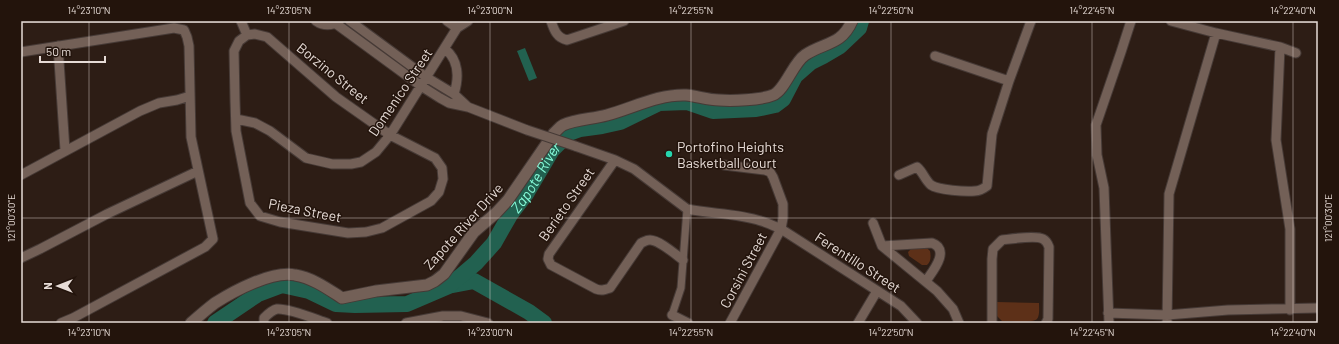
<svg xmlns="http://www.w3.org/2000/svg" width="1339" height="344" viewBox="0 0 1339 344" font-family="Barlow,sans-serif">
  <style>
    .green { fill: #5d3018 }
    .water { fill: #226150 }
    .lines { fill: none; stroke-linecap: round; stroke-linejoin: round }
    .river { stroke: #226150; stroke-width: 16 }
    .pedestrian-casing { stroke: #463a36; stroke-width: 9 }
    .minor-casing { stroke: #463a36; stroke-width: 11 }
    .tertiary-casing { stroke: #463a36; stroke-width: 13 }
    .pedestrian { stroke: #736057; stroke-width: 7 }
    .minor { stroke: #736057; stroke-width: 9 }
    .tertiary { stroke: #736057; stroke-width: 11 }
    .minor-bridge-casing { stroke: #463a36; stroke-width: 11; stroke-linecap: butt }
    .minor-bridge { stroke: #736057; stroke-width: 9 }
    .ticks { fill: none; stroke: #e6dbd6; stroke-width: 1; stroke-opacity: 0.45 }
    .poi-dot { fill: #26d5ae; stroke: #23140c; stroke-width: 1.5 }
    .labels { text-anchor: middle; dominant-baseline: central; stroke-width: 3; stroke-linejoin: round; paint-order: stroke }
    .street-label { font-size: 14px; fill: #e6dbd6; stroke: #23140c }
    .poi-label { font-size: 14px; fill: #e6dbd6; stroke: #23140c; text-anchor: start }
    .water-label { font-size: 15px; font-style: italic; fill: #86fbd9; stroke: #23140c }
    .neatline { fill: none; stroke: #e6dbd6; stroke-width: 1.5 }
    .ticks-label { font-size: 10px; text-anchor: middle; fill: #e6dbd6 }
  </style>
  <rect width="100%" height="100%" fill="#2d1d15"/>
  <path class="green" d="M927,248L930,251C931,256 931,262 927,265H922L909,256L908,252L911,249Z
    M996,302L1039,303C1039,308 1040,315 1037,319C1033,323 1009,321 1002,321L997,316Z"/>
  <path class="water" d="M525,48L537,78L529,81L517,51Z"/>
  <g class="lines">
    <g class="river">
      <path d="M453,285L474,281L529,312L544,323"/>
      <path id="s1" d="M215,323L258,294L282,285L309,291L336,304L355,305L407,304L449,286L476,263L494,243L510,215L526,194L552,150L569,133L580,129L602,126L620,122L659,103L687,102L713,111L756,109L775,105L783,99L795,76L811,62L823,56L840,46L859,28L861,21"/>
    </g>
    <defs>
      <path id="pedestrian" d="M672,315L681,288L687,209"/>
      <path id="minor" d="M241,21L247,35
        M316,21C323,26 332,26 339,21
        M350,21L426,77L454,94L468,107
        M447,21L457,28
        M551,21C554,30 557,38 567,40L624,21
        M1171,21L1216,33L1280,47L1296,53
        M335,23L421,86L440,98L449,103L468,107L527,130
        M255,34L267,37L336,97L390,135L435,158L442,168L443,179L439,192L431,201L382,228L366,232L348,233L280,222L260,216L250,203L236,131L235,100L234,51L239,41L247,35Z
        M58,46L65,150
        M1280,47L1276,140L1290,229V310
        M445,49C459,60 459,78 454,94
        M21,52L174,28L184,30L187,37L189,46L191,137L213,239L205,247L73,318L61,323
        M935,56L1009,81
        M236,119L255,123L270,131L306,158L332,164H351L361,162L376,152L390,135L457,28L468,21
        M575,146L615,160L634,169L687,209C711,214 737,213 761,221C768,223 774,226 781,229L901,306L917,323
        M615,160L549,254L548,259L551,265L596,289C601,291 604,290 610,288L641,243C644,242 646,240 650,240C659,240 675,254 683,260
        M724,165L765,170L770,172L773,177L783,204V218L781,229L730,323
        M21,175L140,111L159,103L177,100L190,96
        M899,175L917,167C923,172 925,180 931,185C938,190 966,192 975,191C980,191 983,189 987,186L992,134L1009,81L1031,21
        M873,223L882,246L937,291L953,309L959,323
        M882,246L932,243C951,250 932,272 926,281
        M21,258L40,249L107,214L198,171
        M1108,313L1167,315L1228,310L1318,308
        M672,315L688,323
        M264,323V318C268,314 272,310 277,309C289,308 315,319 327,323
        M406,323L443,316H461L488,323
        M858,323L877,291
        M992,323V259L993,249L1002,240C1011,239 1036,235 1043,239C1047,241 1048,244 1049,247L1048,319L1046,323
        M1109,323L1104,188L1097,155L1096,125L1121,52L1131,21
        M1167,323L1169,194L1216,33"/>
      <path id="tertiary" d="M191,323C199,316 207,309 215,303C234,291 273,270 295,275C313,278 328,289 342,298L376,291L427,285L435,281L444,274L474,232L496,213L508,200L554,133C557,131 559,127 563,125C576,119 593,119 607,115C633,108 658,94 686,95C697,96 708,100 719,100C732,101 761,100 773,95C785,90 793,63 805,55C824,42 841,46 852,21"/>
    </defs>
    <use href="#pedestrian" class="pedestrian-casing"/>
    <use href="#minor" class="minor-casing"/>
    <use href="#tertiary" class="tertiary-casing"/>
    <use href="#pedestrian" class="pedestrian"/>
    <use href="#minor" class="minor"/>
    <use href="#tertiary" class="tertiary"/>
    <defs>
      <path id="minor-bridge" d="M527,130L575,146"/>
    </defs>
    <use href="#minor-bridge" class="minor-bridge-casing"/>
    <use href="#minor-bridge" class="minor-bridge"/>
  </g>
  <path class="ticks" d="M89,21V323M289,21V323M490,21V323M691,21V323M891,21V323M1092,21V323M1293,21V323M21,22H1318M21,218H1318"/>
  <circle class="poi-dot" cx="669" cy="154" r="4"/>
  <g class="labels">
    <g class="street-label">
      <text transform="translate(333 73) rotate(39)">Borzino Street</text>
      <text transform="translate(400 92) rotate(-56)">Domenico Street</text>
      <text transform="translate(566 204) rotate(-55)">Berieto Street</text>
      <text transform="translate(305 210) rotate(11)">Pieza Street</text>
      <text transform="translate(463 226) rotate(-48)">Zapote River Drive</text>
      <text transform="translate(858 262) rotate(33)">Ferentillo Street</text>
      <text transform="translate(743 270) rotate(-62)">Corsini Street</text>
    </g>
    <g class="poi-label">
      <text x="677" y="146">Portofino Heights<tspan x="677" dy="16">Basketball Court</tspan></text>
    </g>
    <g class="water-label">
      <text stroke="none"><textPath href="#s1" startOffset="392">Zapote River</textPath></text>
    </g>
  </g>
  <rect width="1339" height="344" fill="none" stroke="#23140c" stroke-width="44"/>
  <g transform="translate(58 286) rotate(270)" stroke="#23140c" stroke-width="3" paint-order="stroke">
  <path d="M0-3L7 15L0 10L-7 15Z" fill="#e6dbd6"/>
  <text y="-6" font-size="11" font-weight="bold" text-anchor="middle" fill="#e6dbd6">N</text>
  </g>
  <path d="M40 56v6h65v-6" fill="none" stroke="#e6dbd6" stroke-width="2"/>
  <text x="46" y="56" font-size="12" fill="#e6dbd6" stroke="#23140c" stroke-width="3" paint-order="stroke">50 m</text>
  <rect x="22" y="22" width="1295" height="300" class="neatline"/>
  <g class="ticks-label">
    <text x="89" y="14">14°23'10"N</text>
    <text x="289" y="14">14°23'05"N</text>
    <text x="490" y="14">14°23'00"N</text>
    <text x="691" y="14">14°22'55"N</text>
    <text x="891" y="14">14°22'50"N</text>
    <text x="1092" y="14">14°22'45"N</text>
    <text x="1293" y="14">14°22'40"N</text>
    <text transform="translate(1328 218) rotate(-90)" y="4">121°00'30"E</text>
    <text transform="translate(11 218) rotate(-90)" y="4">121°00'30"E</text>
    <text x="89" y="336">14°23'10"N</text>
    <text x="289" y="336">14°23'05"N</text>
    <text x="490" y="336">14°23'00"N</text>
    <text x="691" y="336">14°22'55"N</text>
    <text x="891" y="336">14°22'50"N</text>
    <text x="1092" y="336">14°22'45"N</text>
    <text x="1293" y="336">14°22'40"N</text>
  </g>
</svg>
